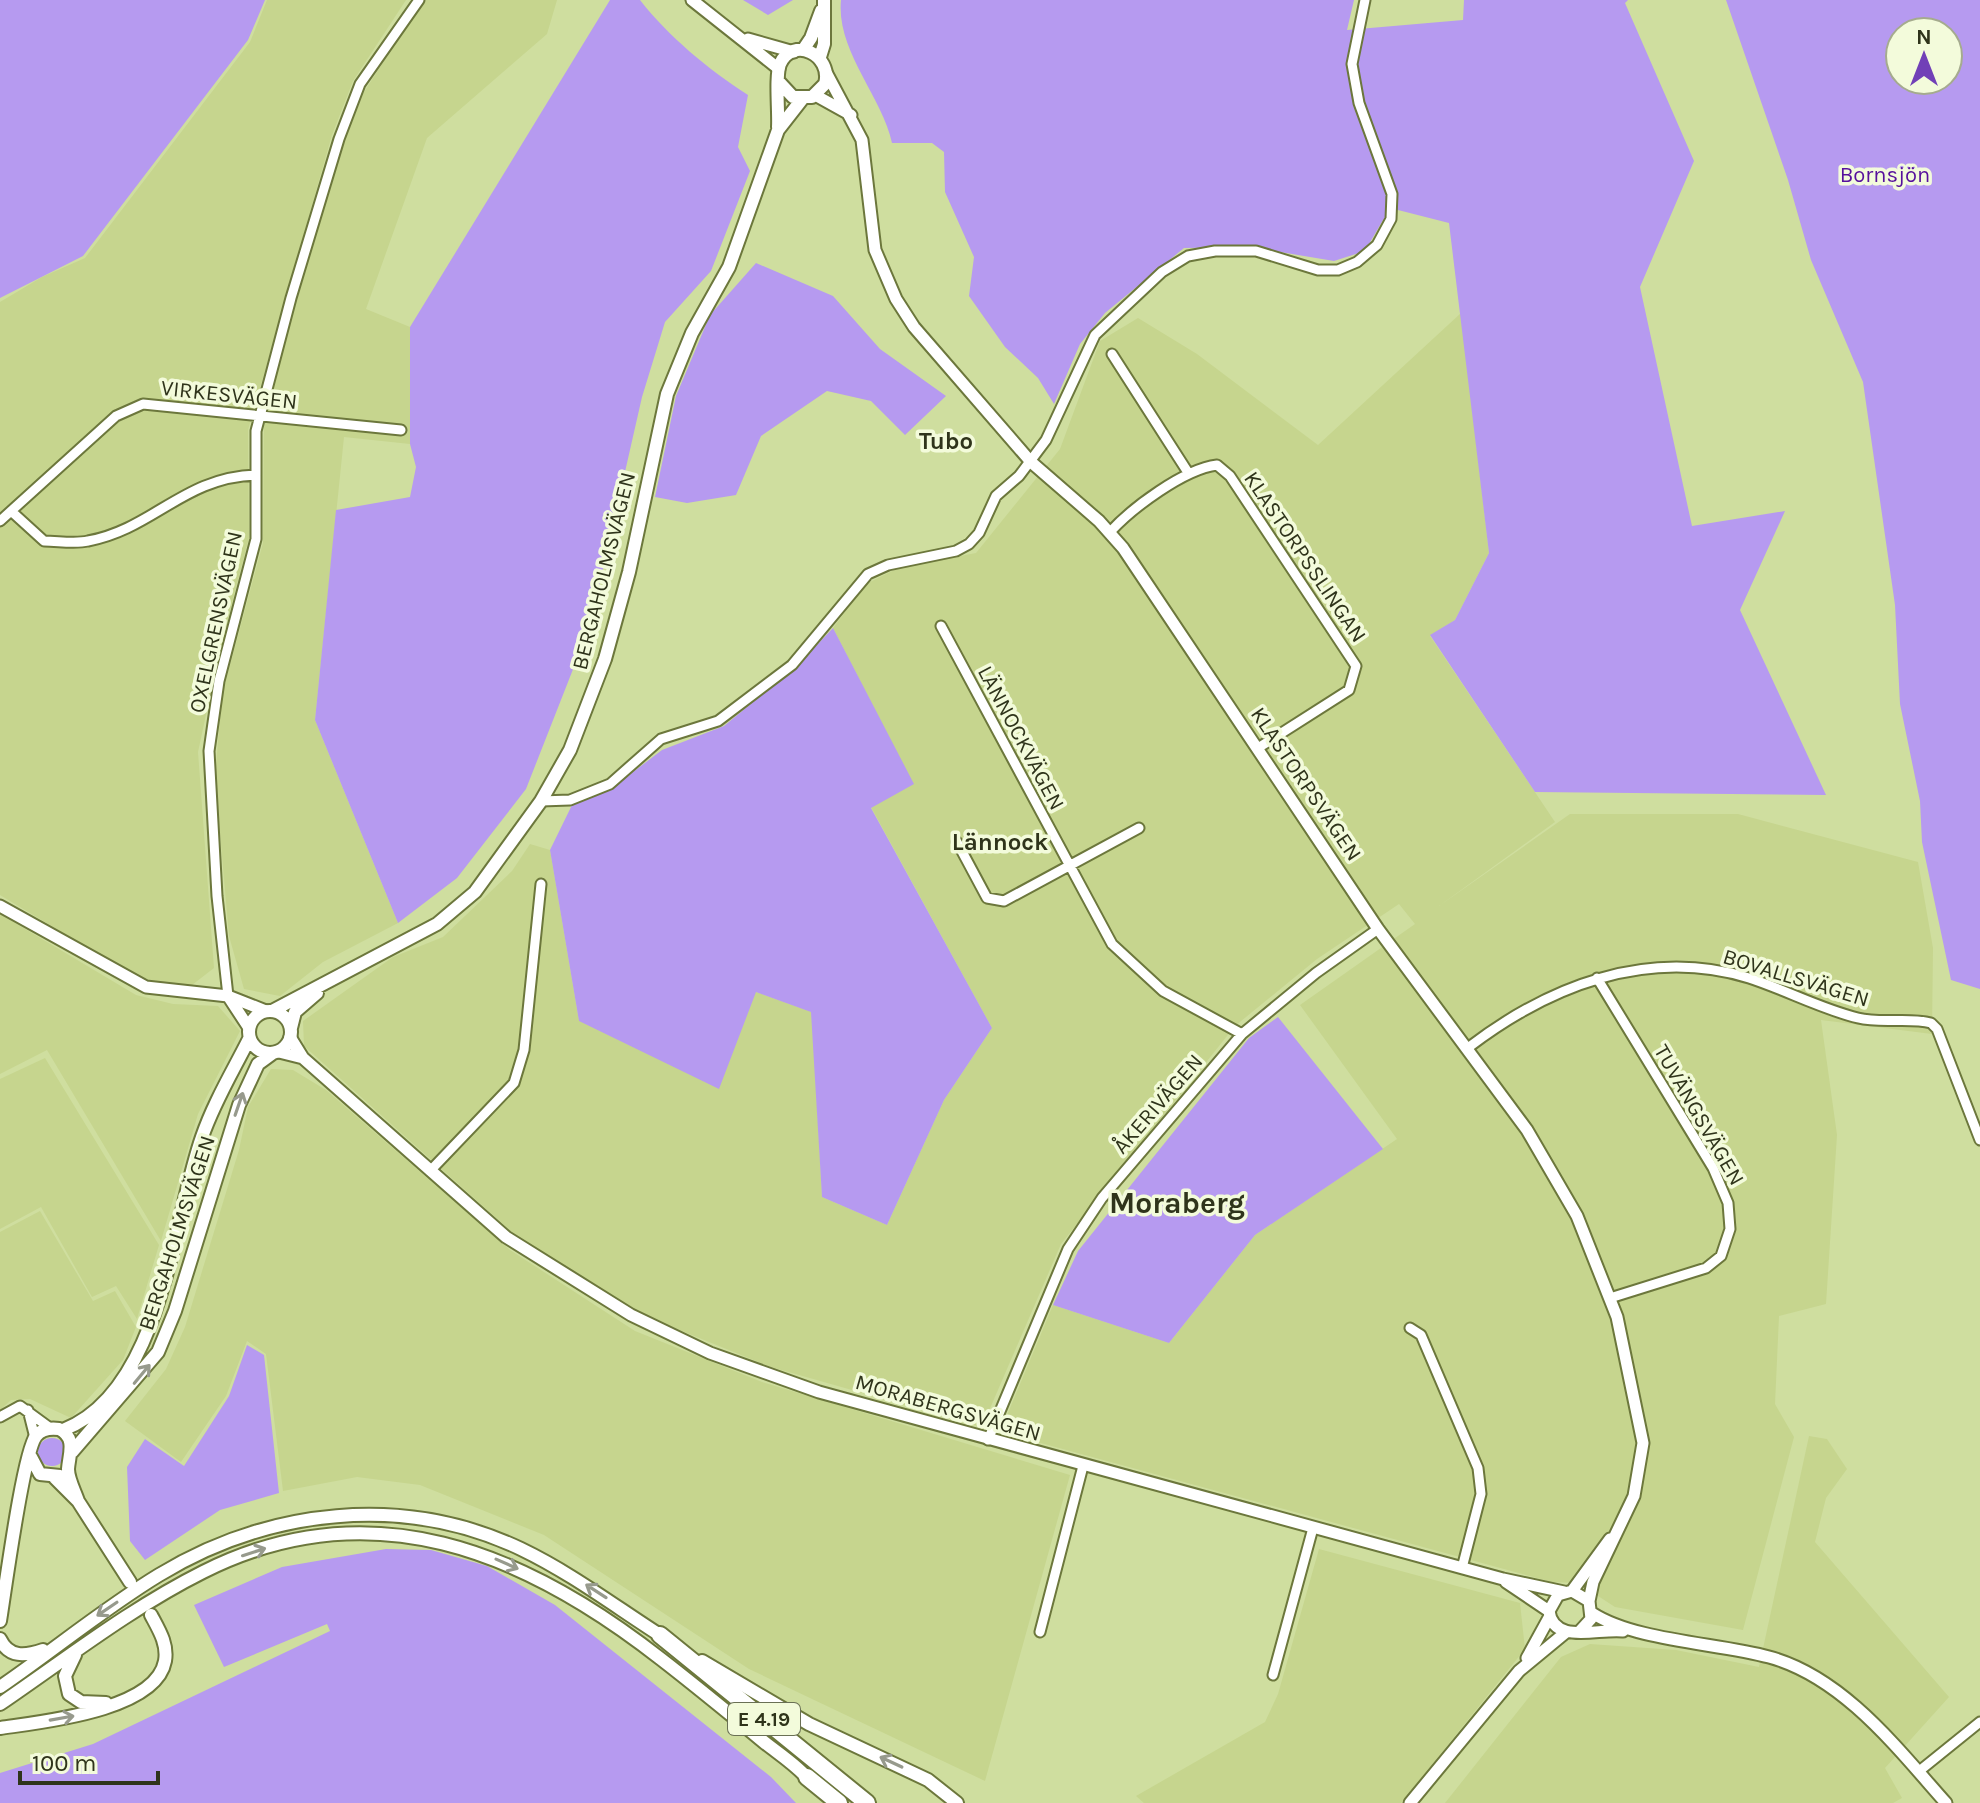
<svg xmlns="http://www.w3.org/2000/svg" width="1980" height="1803" viewBox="0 0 1980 1803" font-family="Karla,sans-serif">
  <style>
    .built { fill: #c6d58e }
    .green { fill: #b69af0; fill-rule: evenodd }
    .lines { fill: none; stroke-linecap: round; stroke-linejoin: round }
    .minor-casing { stroke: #6c773c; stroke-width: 13 }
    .tertiary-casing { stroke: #6c773c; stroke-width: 15 }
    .secondary-casing { stroke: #6c773c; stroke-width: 16 }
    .motorway-casing { stroke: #6c773c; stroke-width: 20 }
    .minor { stroke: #fff; stroke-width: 9 }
    .tertiary { stroke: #fff; stroke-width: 11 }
    .secondary { stroke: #fff; stroke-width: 12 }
    .motorway { stroke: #fff; stroke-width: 16 }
    .oneway { stroke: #979a8d }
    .labels { text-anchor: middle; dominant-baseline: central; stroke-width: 7; stroke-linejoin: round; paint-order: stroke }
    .shield { fill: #f3fbdb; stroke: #6a7055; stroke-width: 2 }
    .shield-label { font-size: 20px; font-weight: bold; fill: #2f341b }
    .park-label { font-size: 22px; fill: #56109c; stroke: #f3fbdb }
    .street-label { font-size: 22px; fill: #2f341b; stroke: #f3fbdb }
    .neighbourhood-label { font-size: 24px; font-weight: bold; fill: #2f341b; stroke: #f3fbdb }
    .district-label { font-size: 30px; font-weight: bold; fill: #2f341b; stroke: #f3fbdb }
  </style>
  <rect width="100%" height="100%" fill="#cfde9f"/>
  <path class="built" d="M267,0H406L353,81L332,135L248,430L249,538L221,645L198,752L214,968L192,985L143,981L0,895V302L42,277L85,258L250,42Z
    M423,0H557L547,34L427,138L366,309L410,327V444L344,437L315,720L398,923L323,962L280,996L244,989L229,936L215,776L222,695L263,543L264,425L309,250L333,169L364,92Z
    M1461,313L1489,553L1455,620L1430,636L1555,822L1439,906L1570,814H1738L1918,862L1933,948L1932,1034L1821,1020L1837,1135L1826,1304L1779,1316L1775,1404L1794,1437L1743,1630L1615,1607L1578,1583L1552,1582L1000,1432L1053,1305L1169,1343L1255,1235L1397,1139L1300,1005L1415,924L1399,904L1317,959L1235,1026L1061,1244L982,1427L771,1367L640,1314L513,1233L304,1046L303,1021L393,957L443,937L512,871L530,844L550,850L579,1021L756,992L812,1012L822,1197L887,1225L944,1100L992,1028L871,807L913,784L833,628L866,584L898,568L976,553L1060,449L1100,341L1138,318L1197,354L1318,445Z
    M0,914L136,995L173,1004L218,1006L240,1031L198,1114L161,1241L47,1050L0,1074Z
    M45,1058L159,1245L137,1319L116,1286L92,1297L41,1207L0,1229V1079Z
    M271,1069L293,1070L326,1090L510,1250L635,1331L762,1382L1070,1475L985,1781L749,1669L544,1535L420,1485L357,1477L283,1491L266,1354L247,1341L226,1396L181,1462L125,1421L166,1369L185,1327L239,1150L248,1107Z
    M40,1211L93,1301L115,1291L136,1327L123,1360L71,1418L30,1399L11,1400L0,1410V1232Z
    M1809,1436L1827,1439L1847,1469L1826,1498L1815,1542L1949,1697L1885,1768L1902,1798L1893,1803H1445L1561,1657L1590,1644L1676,1650L1759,1667Z
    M1319,1549L1520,1603L1525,1649L1401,1803H1144L1136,1796L1265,1722L1278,1694Z"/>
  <path class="green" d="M0,0H265L248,40L83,256L0,298Z
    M610,0H640C669,37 708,69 748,95L738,147L750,171L711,271L665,322L642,397L590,626L526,789L457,878L398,923L315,720L336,510L410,497L416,467L410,444V327Z
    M743,0H793L768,15Z
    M841,0H1354L1347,30L1463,20L1464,0H1628L1625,3L1694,161L1640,287L1692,526L1785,511L1740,610L1826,795L1535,792L1430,635L1455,620L1489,553L1449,223L1398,210L1383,220L1365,251L1334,261L1250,247L1184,248L1105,313L1080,344L1054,404L1038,378L1005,347L969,296L974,257L945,192L944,152L932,143H892C882,96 836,51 841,0Z
    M1726,0H1980V989L1951,980L1922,842L1920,801L1900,704L1895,605L1863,382L1811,260L1788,180ZM1900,32H1948V80H1900Z
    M756,263L833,296L880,349L946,396L905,435L871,401L827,391L761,436L736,495L687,503L655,497L676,396L710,315Z
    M833,628L914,784L871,808L992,1028L944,1100L887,1225L822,1197L811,1012L756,992L719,1089L579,1021L550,850L572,805L616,785L662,750L724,726L798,665Z
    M1278,1017L1383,1149L1255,1235L1169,1343L1053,1305L1078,1251L1249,1038Z
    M247,1345L264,1355L279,1493L220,1510L145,1560L130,1541L127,1467L145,1439L184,1466L229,1396Z
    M38 1452a14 14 0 1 1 28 0a14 14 0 1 1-28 0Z
    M386,1549L431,1550L487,1566L555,1605L771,1777L796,1803H0V1773L93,1744L330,1631L327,1624L224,1667L194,1605L282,1567Z"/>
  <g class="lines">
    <defs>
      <path id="minor" d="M1112,354L1189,474
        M11,511L44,541C58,541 75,544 88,541C153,529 184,477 256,475
        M0,521L116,416L143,404L401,430
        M1110,532C1132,508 1184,469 1217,465L1230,476L1356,666L1349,690L1258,748
        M941,626L1112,944L1163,991L1242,1034
        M541,801L570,800L610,784L661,739L718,721L792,665L868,574L888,565L956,551L969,544L979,533L996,496L1019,476L1046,440L1095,335L1162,272L1188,256L1215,251H1256L1318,270H1338L1357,262L1377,245L1391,219L1392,194L1359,103L1352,64L1365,0
        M957,842L987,898L1004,901L1139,828
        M1597,978L1713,1168L1728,1203L1730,1229L1721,1256L1706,1268L1610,1298
        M228,996L217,896L209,751L219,681L256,539V431L291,298L339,139L360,84L419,0
        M1469,1047C1549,986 1648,947 1749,978C1786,990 1821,1009 1858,1018C1882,1024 1909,1017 1931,1023L1937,1029L1980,1140
        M430,1171L514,1083L524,1050L541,884
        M1410,1328L1421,1335L1478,1468L1481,1494L1462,1568
        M28,1410L35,1438
        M0,1417L20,1406L50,1428
        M988,1440L1068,1249L1102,1198L1242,1034L1316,973L1378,929
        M1040,1632L1083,1466
        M1273,1675L1313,1528
        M1918,1772L1980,1722"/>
      <path id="tertiary" d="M692,0L779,69
        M748,39L794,52
        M827,74L862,140L875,250L896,299L914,327L1031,462L1099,521L1123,548L1378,929L1527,1130L1577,1216L1617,1317L1643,1443L1634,1496L1593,1582L1589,1601
        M815,95L851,115
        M0,906L146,987L228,996L266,1011
        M228,996L249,1028
        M290,1037L303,1058L506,1237L631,1315L710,1353L819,1392L1503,1579L1564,1592
        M279,1052L303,1058
        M1506,1582L1549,1611
        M1572,1591L1610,1539
        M1592,1613C1635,1641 1718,1643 1769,1657C1843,1677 1897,1748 1946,1803
        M1580,1631L1591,1619L1589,1601L1572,1591L1558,1595L1549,1611C1553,1645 1598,1628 1623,1631
        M1527,1658L1550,1616
        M1410,1803L1519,1671L1565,1633"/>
      <path id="secondary" d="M803,50L811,38L821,11
        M820,57L824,44V0
        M778,127C779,112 775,76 780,64C793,35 833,55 825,84L812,97H793L780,83
        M249 1032a21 21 0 1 1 42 0a21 21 0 1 1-42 0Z
        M272,1011L437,924L475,892L541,801L570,750L605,659L629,572L667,394L692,333L729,267L778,130L803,98
        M291,1028L295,1012L317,993
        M63,1430C162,1392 172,1222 202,1137C214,1102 233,1071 249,1039
        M72,1452L158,1352L175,1311L239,1105L258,1064L273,1053
        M31,1457L40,1474L60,1476
        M54,1477L78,1501L130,1582
        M0,1621C5,1591 23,1453 36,1436C42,1428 51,1428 59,1429C77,1438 69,1454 68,1469C68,1479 75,1492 78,1501
        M0,1639C9,1658 25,1656 43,1650
        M75,1655L65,1676L69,1694L81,1702L106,1703
        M702,1661L809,1724L928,1780L957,1803
        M0,1687C54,1650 103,1609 159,1575C268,1509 403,1493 521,1549C573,1574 617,1608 666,1639
        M0,1704C66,1659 131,1608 203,1572C370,1488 523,1551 661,1659C696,1686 730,1714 764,1742C779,1754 798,1766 810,1781
        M0,1728C40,1722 156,1711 165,1661C168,1644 159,1630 151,1615"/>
      <path id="motorway" d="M660,1635L867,1803
        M807,1777L839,1803"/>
    </defs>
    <use href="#minor" class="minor-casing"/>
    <use href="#tertiary" class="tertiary-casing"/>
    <use href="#secondary" class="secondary-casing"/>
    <use href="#motorway" class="motorway-casing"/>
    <use href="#minor" class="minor"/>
    <use href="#tertiary" class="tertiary"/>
    <use href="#secondary" class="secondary"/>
    <use href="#motorway" class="motorway"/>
  </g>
  <defs><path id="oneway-shaft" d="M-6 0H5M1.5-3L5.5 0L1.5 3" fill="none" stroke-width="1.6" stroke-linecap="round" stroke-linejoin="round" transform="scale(2)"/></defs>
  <g class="oneway">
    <use href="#oneway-shaft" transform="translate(239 1104) rotate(-71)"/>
    <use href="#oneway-shaft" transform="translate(142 1374) rotate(-50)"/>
    <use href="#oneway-shaft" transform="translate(254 1552) rotate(-18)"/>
    <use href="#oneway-shaft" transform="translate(507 1564) rotate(24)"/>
    <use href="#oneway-shaft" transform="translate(596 1591) rotate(-147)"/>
    <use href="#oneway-shaft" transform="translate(107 1609) rotate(146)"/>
    <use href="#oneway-shaft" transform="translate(62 1718) rotate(-10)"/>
    <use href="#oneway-shaft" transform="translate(891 1762) rotate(-155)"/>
  </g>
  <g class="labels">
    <rect class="shield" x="728" y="1703" width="72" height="32" rx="6"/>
    <g class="shield-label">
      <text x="764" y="1719">E 4.19</text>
    </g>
    <g class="park-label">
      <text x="1885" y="175">Bornsjön</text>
    </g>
    <g class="street-label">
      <text transform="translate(229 395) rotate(6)">VIRKESVÄGEN</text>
      <text transform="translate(1305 557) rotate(56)">KLASTORPSSLINGAN</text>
      <text transform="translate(604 571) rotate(-76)">BERGAHOLMSVÄGEN</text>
      <text transform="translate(216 622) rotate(-78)">OXELGRENSVÄGEN</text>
      <text transform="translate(1021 738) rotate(62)">LÄNNOCKVÄGEN</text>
      <text transform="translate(1306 784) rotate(56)">KLASTORPSVÄGEN</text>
      <text transform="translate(1796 978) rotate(17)">BOVALLSVÄGEN</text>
      <text transform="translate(1158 1104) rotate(-49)">ÅKERIVÄGEN</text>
      <text transform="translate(1699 1115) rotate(60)">TUVÄNGSVÄGEN</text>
      <text transform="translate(177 1233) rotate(-72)">BERGAHOLMSVÄGEN</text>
      <text transform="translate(948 1408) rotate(16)">MORABERGSVÄGEN</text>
    </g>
    <g class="neighbourhood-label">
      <text x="946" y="441">Tubo</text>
      <text x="1000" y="842">Lännock</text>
    </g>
    <g class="district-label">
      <text x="1177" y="1203">Moraberg</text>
    </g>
  </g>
  <g transform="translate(1924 56)"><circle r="38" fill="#f3fbdb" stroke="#a5ab8e" stroke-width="2"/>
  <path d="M0-6L14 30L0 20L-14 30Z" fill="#7140b7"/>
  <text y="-12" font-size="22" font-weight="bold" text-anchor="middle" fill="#2f341b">N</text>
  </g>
  <path d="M20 1771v12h138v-12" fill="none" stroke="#2f341b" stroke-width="4"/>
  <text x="32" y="1771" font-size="24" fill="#2f341b" stroke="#f3fbdb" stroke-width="6" paint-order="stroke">100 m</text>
</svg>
